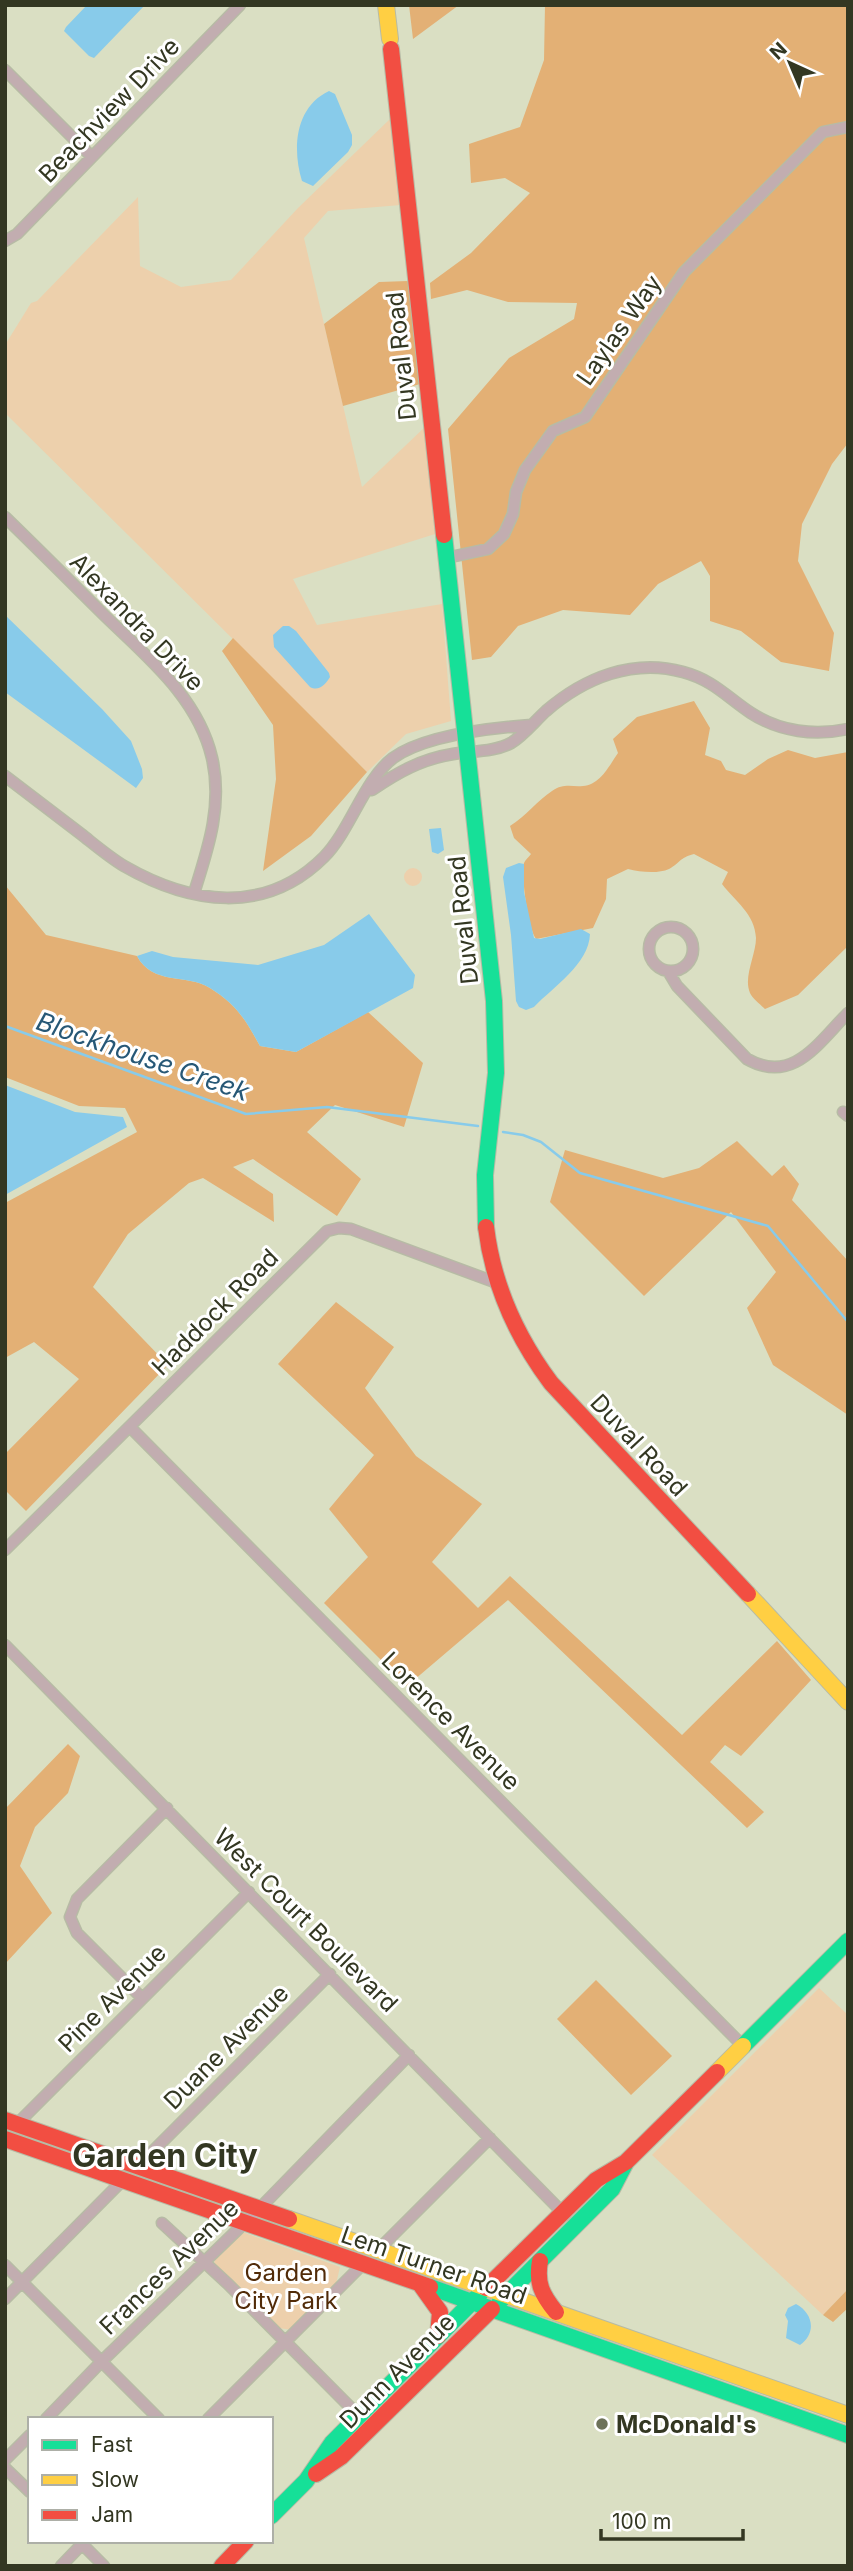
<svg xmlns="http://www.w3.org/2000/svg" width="853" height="2571" viewBox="0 0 853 2571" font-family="Inter,sans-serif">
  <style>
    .green { fill: #edd0ac }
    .forest { fill: #e3b075 }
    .water { fill: #88cbea }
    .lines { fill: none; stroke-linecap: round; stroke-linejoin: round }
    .stream { stroke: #88cbea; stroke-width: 2.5 }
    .street-casing { stroke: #b7bba5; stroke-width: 13 }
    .fast-casing { stroke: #b7bba5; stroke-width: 18 }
    .slow-casing { stroke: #b7bba5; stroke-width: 18 }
    .jam-casing { stroke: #b7bba5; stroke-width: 18 }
    .street { stroke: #c2adb0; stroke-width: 10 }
    .fast { stroke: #16e098; stroke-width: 16 }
    .slow { stroke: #ffcf43; stroke-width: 16 }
    .jam { stroke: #f24e42; stroke-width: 16 }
    .poi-dot { fill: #6d725a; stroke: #fff; stroke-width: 2.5 }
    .labels { text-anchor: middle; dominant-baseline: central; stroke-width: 6; stroke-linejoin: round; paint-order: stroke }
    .street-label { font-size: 24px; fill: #333722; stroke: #fff }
    .park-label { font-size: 24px; fill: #512b08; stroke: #fff }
    .poi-label { font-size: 24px; font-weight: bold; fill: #333722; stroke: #fff; text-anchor: start }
    .water-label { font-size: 26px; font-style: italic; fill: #275876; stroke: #fff }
    .district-label { font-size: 32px; font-weight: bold; fill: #333722; stroke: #fff }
  </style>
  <rect width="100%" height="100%" fill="#dadfc3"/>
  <path class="green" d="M390,119L401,205L328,211L304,238L362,487L426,426L435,534L293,579L317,625L442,604L451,721L406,734L367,772L5,413V345L31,303L37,301L138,197L140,266L181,287L231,280L298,208Z
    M404 877a9 9 0 1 1 18 0a9 9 0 1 1-18 0Z
    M819,1988L848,2015V2289L823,2315L652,2155Z
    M242,2232L340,2267L336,2284L292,2330L279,2328L214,2267L215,2257Z"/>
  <path class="forest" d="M409,5H459L413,39Z
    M545,5H848V443L832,464L802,524L798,561L834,633L829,671L781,662L741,631L710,621V576L701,561L658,584L630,615L563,610L518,626L491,657L472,660L448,429L509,358L574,319L577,303L508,302L467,290L431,299L430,283L471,253L530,193L505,178L471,183L469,144L520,127L544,60Z
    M408,281L420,384L343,406L324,324L379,282Z
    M233,638L367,772L311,836L263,871L276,779L273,725L222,651Z
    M694,701L710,728L705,755L721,761L726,770L745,775L768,759L788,750L815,758L848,752V946L798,995L765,1009C761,1005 752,998 750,993C743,977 756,955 756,938C755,914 735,901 722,884L728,872L694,854C679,858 680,863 669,869C658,874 640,872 628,869L607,879L606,899L593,928L536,939C528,928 521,877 524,863C525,860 529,857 531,854L514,838L510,826C526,816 537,801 552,791C564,783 571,787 583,786C600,785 609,766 618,753L613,739L637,717Z
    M5,885L46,935L137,956C153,986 186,973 210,988C237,1005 245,1019 260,1046L296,1052L368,1012L423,1063L404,1127L335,1105L307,1132L361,1179L337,1216L253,1159L233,1167L273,1194L274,1222L203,1178L189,1183L128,1234L93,1287L168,1365L26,1511L5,1490V1454L79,1379L34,1342L5,1358V1203L137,1132L125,1108L79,1106L5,1077Z
    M737,1141L772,1176L784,1165L799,1184L792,1200L848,1261V1415L773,1365L747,1308L776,1272L731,1212L644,1296L550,1202L565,1150L663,1178L699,1168Z
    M336,1302L394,1347L365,1388L416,1456L482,1504L432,1562L478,1608L510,1576L682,1735L777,1641L811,1680L741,1756L725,1745L710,1762L764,1812L747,1828L508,1600L407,1686L324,1603L368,1557L329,1509L374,1455L278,1364Z
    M68,1744L80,1756L68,1793L35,1827L20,1866L52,1913L5,1964V1809Z
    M596,1980L672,2056L631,2095L557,2019Z
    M848,2289V2308L833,2322L823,2315Z"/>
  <path class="water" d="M87,5H145L94,58L89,56L64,31L66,27Z
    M329,91L335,94L352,135V145L348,152L313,186L302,181C292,149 295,107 329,91Z
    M5,615L102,709L131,741L142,769L143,778L136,788L5,692Z
    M283,626H289L296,631L329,673L330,677C326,684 319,692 310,687L274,647L273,635Z
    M441,828L444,850L438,854L432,852L429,829Z
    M519,863L524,864V892L534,938L540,939L581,929L590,934C589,964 553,987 534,1007L526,1010L519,1007L516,1001L511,935L503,877L506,868Z
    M369,914L415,975L413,988L296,1052L260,1046C245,1019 237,1005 210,988C186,973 153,986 137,956L152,951L173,957L258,965L324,945Z
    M5,1085L75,1112L123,1117L127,1127L5,1195Z
    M796,2304C813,2313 817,2333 800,2345L786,2338L788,2321L785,2315L788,2308Z"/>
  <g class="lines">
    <path class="stream" d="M5,1026L246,1114L327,1107L478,1126
      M503,1132L523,1135L541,1142L580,1173L768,1226L848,1322"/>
    <defs>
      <path id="street" d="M5,70L92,157
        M5,241L17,234L240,5
        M5,517C38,549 71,582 104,615C146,656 198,697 212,758C223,805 208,849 194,893
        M446,558L488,549L504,534L513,514L516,492L525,470L553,431L585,417L684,272L823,132L848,127
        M5,776C31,796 56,815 81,834C95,845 109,857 124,866C190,904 265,916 324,857C350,831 364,780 393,758C425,735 491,728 531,725
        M372,790C398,772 422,759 453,754C471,751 495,752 511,743C523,736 535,721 546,711C584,678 633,658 683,672C713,680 727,697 751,713C780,732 815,736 848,729
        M649 949a22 22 0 1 1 44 0a22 22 0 1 1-44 0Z
        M668,971L677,986L747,1059C793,1085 818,1043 848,1013
        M843,1112L848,1116
        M130,1427L743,2046
        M5,1550L327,1231L339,1228L351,1229L497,1283
        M5,1645L565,2215
        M142,1998L77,1933L70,1917L77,1899L167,1808
        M15,2126L249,1892
        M136,2168L330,1974
        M162,2223L228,2284L359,2416
        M378,2250L490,2138
        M5,2265L159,2419
        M5,2299L124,2179
        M46,2419L102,2361L260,2208L409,2055
        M208,2419L363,2264
        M5,2460L30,2435
        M5,2468L30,2492
        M79,2541L104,2566
        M61,2566L85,2541"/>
      <path id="fast" d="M444,535L494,1001L496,1073L485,1175L486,1227
        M743,2046L848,1941
        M540,2261L612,2189L625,2164
        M480,2294L472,2302L848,2435
        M500,2301L540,2261
        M271,2516L306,2481L332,2443L472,2302L430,2287"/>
      <path id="slow" d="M386,5L390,39
        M748,1594L848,1702
        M717,2072L743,2046
        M289,2219L378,2250
        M378,2250L848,2415"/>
      <path id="jam" d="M391,49L444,535
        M486,1227C493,1285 516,1336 551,1383L748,1594
        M5,2120L289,2219
        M5,2139L430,2287
        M540,2261C536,2283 542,2295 556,2312
        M420,2284L440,2312L438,2336
        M486,2288L596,2180L626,2162L717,2072
        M316,2474L341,2457L492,2309
        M222,2566L246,2541"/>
    </defs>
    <use href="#street" class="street-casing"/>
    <use href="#fast" class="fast-casing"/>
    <use href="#slow" class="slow-casing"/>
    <use href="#jam" class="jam-casing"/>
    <use href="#street" class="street"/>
    <use href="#fast" class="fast"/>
    <use href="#slow" class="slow"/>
    <use href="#jam" class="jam"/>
  </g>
  <circle class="poi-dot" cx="602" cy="2424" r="7"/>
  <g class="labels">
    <g class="street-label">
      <text transform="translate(109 110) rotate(-46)">Beachview Drive</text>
      <text transform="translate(619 330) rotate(-55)">Laylas Way</text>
      <text transform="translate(401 356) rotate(-96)">Duval Road</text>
      <text transform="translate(137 622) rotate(46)">Alexandra Drive</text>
      <text transform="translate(463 920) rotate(-96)">Duval Road</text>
      <text transform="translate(215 1312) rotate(-45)">Haddock Road</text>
      <text transform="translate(639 1445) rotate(47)">Duval Road</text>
      <text transform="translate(451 1721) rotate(45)">Lorence Avenue</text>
      <text transform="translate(306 1920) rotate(45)">West Court Boulevard</text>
      <text transform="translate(112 1998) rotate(-45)">Pine Avenue</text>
      <text transform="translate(226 2047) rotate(-45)">Duane Avenue</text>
      <text transform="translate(434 2265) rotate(19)">Lem Turner Road</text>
      <text transform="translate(169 2267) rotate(-44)">Frances Avenue</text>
      <text transform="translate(397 2371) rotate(-45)">Dunn Avenue</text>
    </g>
    <g class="park-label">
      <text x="286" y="2272">Garden<tspan x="286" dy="28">City Park</tspan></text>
    </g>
    <g class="poi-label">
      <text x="616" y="2424">McDonald's</text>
    </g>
    <g class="water-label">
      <text transform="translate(143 1056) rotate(19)">Blockhouse Creek</text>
    </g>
    <g class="district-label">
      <text x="165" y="2155">Garden City</text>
    </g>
  </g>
  <rect width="853" height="2571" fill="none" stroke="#333722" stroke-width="14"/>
  <rect x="28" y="2417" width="245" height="126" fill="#ffffff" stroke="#adafa7" stroke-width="2"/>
  <rect x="42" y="2440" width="35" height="10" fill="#16e098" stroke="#adafa7" stroke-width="2"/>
  <text x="91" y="2452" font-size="21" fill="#333722">Fast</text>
  <rect x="42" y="2475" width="35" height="10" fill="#ffcf43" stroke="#adafa7" stroke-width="2"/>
  <text x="91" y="2487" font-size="21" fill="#333722">Slow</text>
  <rect x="42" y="2510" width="35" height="10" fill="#f24e42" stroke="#adafa7" stroke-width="2"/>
  <text x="91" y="2522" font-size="21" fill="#333722">Jam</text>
  <g transform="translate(790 63) rotate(316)" stroke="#ffffff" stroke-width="5" paint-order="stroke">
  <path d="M0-5L12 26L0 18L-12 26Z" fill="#333722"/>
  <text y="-10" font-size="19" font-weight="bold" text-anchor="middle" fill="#333722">N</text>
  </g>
  <path d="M601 2529v10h142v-10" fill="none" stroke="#333722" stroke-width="3.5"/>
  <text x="612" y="2529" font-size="21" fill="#333722" stroke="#ffffff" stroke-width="5" paint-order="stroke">100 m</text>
</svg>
